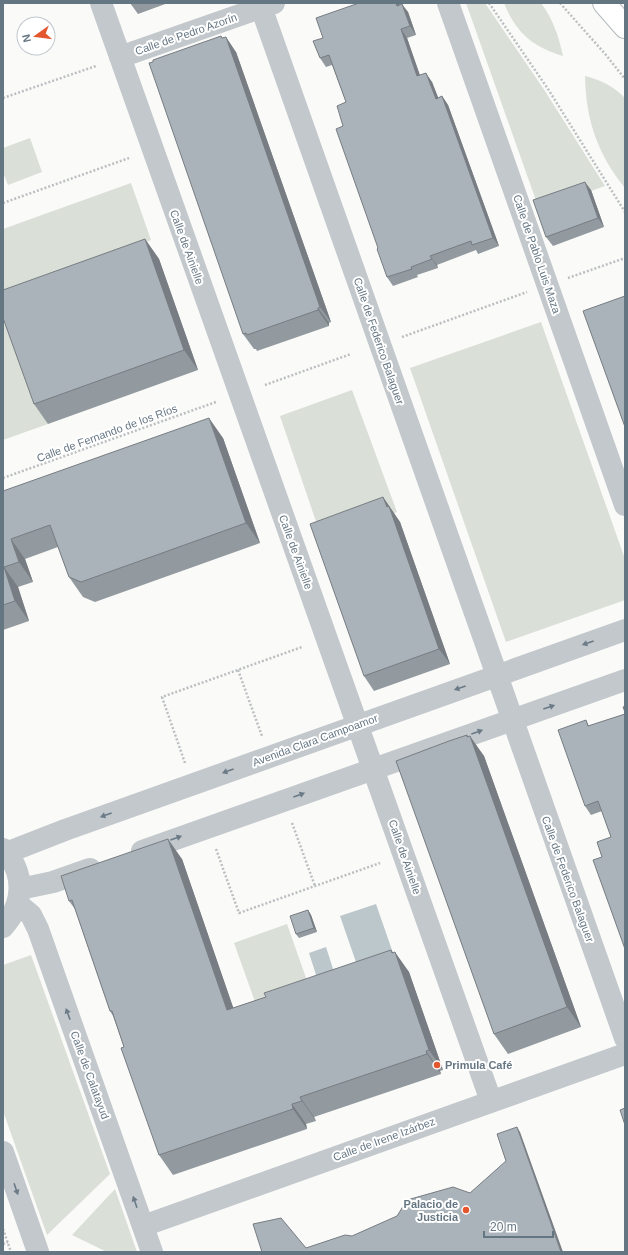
<svg xmlns="http://www.w3.org/2000/svg" width="628" height="1255" viewBox="0 0 628 1255" font-family="Helvetica,sans-serif">
  <style>
    .green { fill: #dadfd7 }
    .water { fill: #bbc7cb }
    .lines { fill: none; stroke-linecap: round; stroke-linejoin: round }
    .major-casing { stroke: #b5babe; stroke-width: 24 }
    .path { stroke: #bbbfc2; stroke-width: 2.5; stroke-dasharray: 2 2; stroke-linecap: butt }
    .minor { stroke: #c3c8cc; stroke-width: 22 }
    .major { stroke: #fff; stroke-width: 22 }
    .wall { fill: #929a9f }
    .shaded-wall { fill: #777d82 }
    .building { fill: #aab3b9; stroke: #777d82 }
    .oneway { fill: #6a7a87 }
    .poi-dot { fill: #e4572e; stroke: #fff; stroke-width: 1.5 }
    .labels { text-anchor: middle; dominant-baseline: central; stroke-width: 4; stroke-linejoin: round; paint-order: stroke }
    .street-label { font-size: 11px; fill: #657683; stroke: #fff }
    .poi-label { font-size: 11px; font-weight: bold; fill: #657683; stroke: #fff; text-anchor: start }
  </style>
  <rect width="100%" height="100%" fill="#fafaf8"/>
  <path class="green" d="M466,3H485L545,91L605,186L539,209Z
    M504,3H541C553,19 559,37 563,56C533,47 516,33 504,3Z
    M585,76C601,80 613,86 625,98V188C597,153 586,120 585,76Z
    M30,138L42,172L8,185L3,172V148Z
    M131,183L151,240L136,246L48,424L3,440V229Z
    M541,322L625,559V600L506,642L410,368Z
    M352,390L397,512L322,539L280,416Z
    M287,924L311,992L258,1010L234,943Z
    M31,955L110,1174L47,1235L3,1111V965Z
    M115,1189L137,1252H107L72,1235Z"/>
  <path class="water" d="M376,904L393,953L357,965L340,916Z
    M326,947L335,975L318,981L309,953Z"/>
  <g class="lines">
    <defs>
      <path id="major" d="M604,3L625,27"/>
    </defs>
    <use href="#major" class="major-casing"/>
    <path class="path" d="M489,3L548,89L625,212
      M560,3L606,55L625,79
      M3,98L96,66
      M3,203L129,158
      M568,278L625,258
      M402,337L527,292
      M265,385L351,354
      M3,478L216,402
      M238,670L262,736
      M185,763L162,697L302,647
      M292,823L315,886
      M216,849L239,913L380,863
      M3,1229L11,1252
      M3,1244L8,1242"/>
    <path class="minor" d="M101,3L491,1101
      M448,3L625,505
      M261,7L625,1038
      M120,57L274,3
      M3,849C26,873 24,904 3,927
      M142,851L625,680
      M6,853L65,830L625,630
      M20,889L53,882L90,869
      M18,904L31,915L38,929L152,1252
      M3,1152L38,1252
      M143,1226L625,1054"/>
    <use href="#major" class="major"/>
  </g>
  <path class="wall" d="M130,3H168L138,14Z
    M359,3H399L400,5L408,12L416,35L407,38L420,75L432,82L438,98L442,96L448,105L499,246L478,254L476,250L437,265L438,268L417,275L418,277L393,286L387,277L343,126L346,102L332,65L326,67L320,58Z
    M236,52L331,322L329,323V326L257,351L256,349H254L243,334Z
    M591,190L604,227L553,246L546,237Z
    M145,239L159,259L198,370L48,424L34,404Z
    M223,438L260,543L95,602L83,597L69,577L58,547L25,559L33,582L18,587L29,621L3,630V491Z
    M383,497L400,522L450,664L374,691L364,676Z
    M625,714V949L602,857L611,837L602,811L591,815L585,806L586,720L589,726Z
    M467,735L484,756L581,1027L508,1054L494,1034Z
    M182,859L233,1008L266,997L391,950L409,972L443,1070L440,1071L441,1074L314,1117L316,1121L306,1124L307,1129L173,1175L159,1155L124,1047L113,1016L110,1011L75,909L69,901Z
    M308,910L311,915L317,932L299,938L296,934Z"/>
  <path class="shaded-wall" d="M396,3H399L403,14L397,6Z
    M402,4L408,12L416,35L410,26Z
    M401,29L407,38L423,85L417,76Z
    M221,36L230,49L226,37L236,52L331,322L320,307Z
    M426,73L432,82L442,107L436,99Z
    M442,96L448,105L499,246L493,238Z
    M585,182L591,190L604,227L598,218Z
    M145,239L159,259L198,370L184,350Z
    M430,256L437,265L438,268Z
    M318,308L329,323V326L318,310Z
    M209,418L223,438L260,543L246,523Z
    M383,497L400,522L450,664L439,649Z
    M11,539L25,559L33,582L19,562Z
    M4,567L18,587L29,621L15,601Z
    M467,735L472,742L470,736L484,756L581,1027L567,1007Z
    M168,839L182,859L241,1030L227,1010Z
    M308,910L311,915L317,932L314,928Z
    M391,950L398,961L395,952L409,972L443,1070L429,1050Z
    M426,1051L440,1071L441,1074L427,1054Z
    M300,1097L314,1117L316,1121L302,1101Z
    M292,1104L306,1124L307,1129L293,1109Z
    M517,1127L520,1132L563,1252H561Z"/>
  <path class="building" d="M359,3H396L397,6L402,4L410,26L401,29L417,76L426,73L436,99L442,96L493,238L472,245L471,241L430,256L432,259L411,267L412,269L387,277L377,249L378,248L336,129L343,126L337,106L346,102L329,55L320,58L313,41L323,38L316,18Z
    M221,36L222,38L226,37L320,307L318,308V310L247,335L246,333L243,334L149,63L153,62V60Z
    M585,182L598,218L546,237L533,200Z
    M145,239L184,350L34,404L3,318V290Z
    M625,296V427L583,311Z
    M209,418L246,523L81,582L69,577L50,525L11,539L19,562L4,567L15,601L3,605V491Z
    M383,497L387,507L389,506L439,649L364,676L310,524Z
    M625,706V712L623,707Z
    M625,714V949L593,860L602,857L597,842L611,837L598,801L585,806L558,730L586,720L588,726Z
    M467,735V737L470,736L567,1007L494,1034L396,761L449,741Z
    M168,839L227,1010L266,997L264,993L391,950L392,953L395,952L429,1050L426,1051L427,1054L300,1097L302,1101L292,1104L293,1109L159,1155L121,1048L124,1047L112,1011H110L72,900L69,901L61,876Z
    M308,910L314,928L296,934L290,916Z
    M625,1108V1125L620,1110Z
    M517,1127L561,1252H262L253,1224L281,1218L306,1248L345,1235L352,1236L397,1216L407,1200L453,1187L470,1193L506,1161L497,1134Z"/>
  <defs><path id="oneway-solid" d="M-6-.8H1V-3.2L6.5 0L1 3.2V.8H-6Z"/></defs>
  <g class="oneway">
    <use href="#oneway-solid" transform="translate(588 643) rotate(161)"/>
    <use href="#oneway-solid" transform="translate(460 688) rotate(161)"/>
    <use href="#oneway-solid" transform="translate(549 707) rotate(-19)"/>
    <use href="#oneway-solid" transform="translate(477 732) rotate(-20)"/>
    <use href="#oneway-solid" transform="translate(228 771) rotate(160)"/>
    <use href="#oneway-solid" transform="translate(299 795) rotate(-20)"/>
    <use href="#oneway-solid" transform="translate(106 815) rotate(160)"/>
    <use href="#oneway-solid" transform="translate(176 838) rotate(-20)"/>
    <use href="#oneway-solid" transform="translate(68 1014) rotate(-110)"/>
    <use href="#oneway-solid" transform="translate(16 1189) rotate(71)"/>
    <use href="#oneway-solid" transform="translate(135 1202) rotate(-109)"/>
  </g>
  <g class="poi-dot">
    <circle cx="437" cy="1065" r="4"/>
    <circle cx="466" cy="1210" r="4"/>
  </g>
  <g class="labels">
    <g class="street-label">
      <text transform="translate(186 34) rotate(-19)">Calle de Pedro Azorín</text>
      <text transform="translate(187 247) rotate(70)">Calle de Ainielle</text>
      <text transform="translate(537 254) rotate(71)">Calle de Pablo Luis Maza</text>
      <text transform="translate(379 341) rotate(71)">Calle de Federico Balaguer</text>
      <text transform="translate(107 433) rotate(-20)">Calle de Fernando de los Ríos</text>
      <text transform="translate(296 552) rotate(70)">Calle de Ainielle</text>
      <text transform="translate(315 740) rotate(-20)">Avenida Clara Campoamor</text>
      <text transform="translate(405 857) rotate(71)">Calle de Ainielle</text>
      <text transform="translate(568 879) rotate(70)">Calle de Federico Balaguer</text>
      <text transform="translate(90 1075) rotate(70)">Calle de Calatayud</text>
      <text transform="translate(384 1139) rotate(-20)">Calle de Irene Izárbez</text>
    </g>
    <g class="poi-label">
      <text x="445" y="1065">Primula Café</text>
      <text x="458" y="1204" text-anchor="end">Palacio de<tspan x="458" dy="13">Justicia</tspan></text>
    </g>
  </g>
  <rect width="628" height="1255" fill="none" stroke="#657683" stroke-width="8"/>
  <g transform="translate(36 36) rotate(256)"><circle r="19" fill="#ffffff" stroke="#c1c8cd"/>
  <path d="M0-3L7 15L0 10L-7 15Z" fill="#e4572e"/>
  <text y="-6" font-size="11" font-weight="bold" text-anchor="middle" fill="#657683">N</text>
  </g>
  <path d="M484 1231v6h69v-6" fill="none" stroke="#657683" stroke-width="2"/>
  <text x="490" y="1231" font-size="12" fill="#657683" stroke="#ffffff" stroke-width="3" paint-order="stroke">20 m</text>
</svg>
